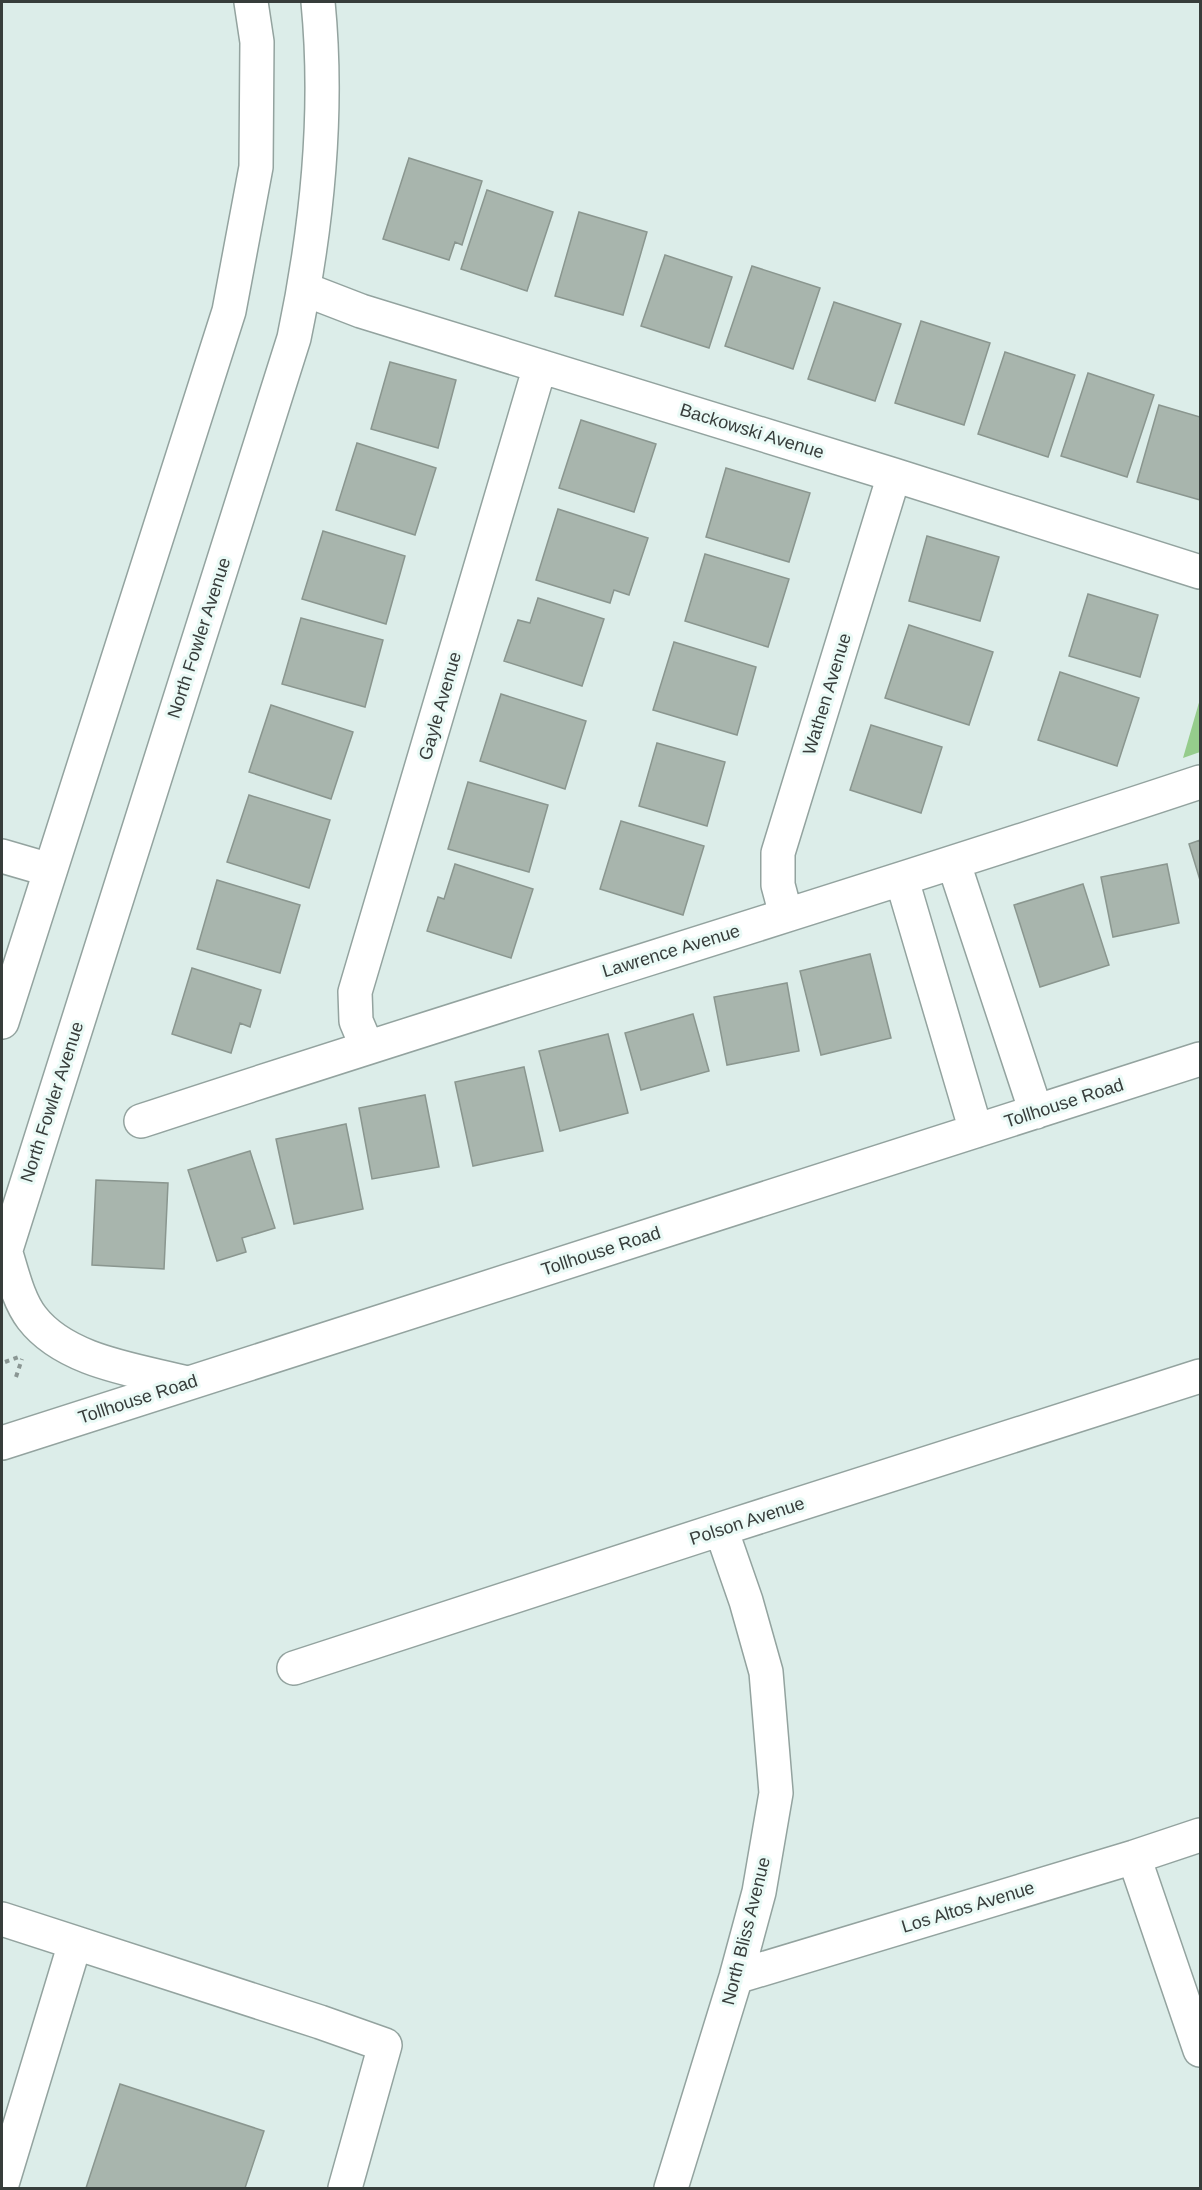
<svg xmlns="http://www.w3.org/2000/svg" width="1202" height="2190" viewBox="0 0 1202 2190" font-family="Arial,sans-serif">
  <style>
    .green { fill: #95cc8c }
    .building { fill: #a8b5ad; stroke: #8a968f; stroke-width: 1.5 }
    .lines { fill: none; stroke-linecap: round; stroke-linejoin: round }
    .minor-casing { stroke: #93a39f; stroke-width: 36 }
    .major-casing { stroke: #93a39f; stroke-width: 36 }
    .path { stroke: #8a9693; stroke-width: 4; stroke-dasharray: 4.5 4.5; stroke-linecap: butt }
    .minor { stroke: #fff; stroke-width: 33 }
    .major { stroke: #fff; stroke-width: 33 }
    .labels { text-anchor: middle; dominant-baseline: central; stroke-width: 6; stroke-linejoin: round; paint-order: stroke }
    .street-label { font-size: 18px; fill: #373d3b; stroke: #eafaf6 }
  </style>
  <rect width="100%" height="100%" fill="#dcede9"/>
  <path class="green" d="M1200,699V752L1183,758Z"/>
  <path class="building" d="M409,158L482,181L462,245L455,242L449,260L383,239Z
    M487,190L553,212L527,291L461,269Z
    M579,212L647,232L623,315L555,296Z
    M665,255L732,277L709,348L641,326Z
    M752,266L820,288L793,369L725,346Z
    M834,302L901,324L875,401L808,379Z
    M921,321L990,343L964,425L895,403Z
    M1005,352L1075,375L1048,457L978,434Z
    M390,362L456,380L438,448L371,429Z
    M1088,373L1154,395L1127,477L1061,456Z
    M1159,405L1200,417V500L1137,482Z
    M581,420L656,444L634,512L559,488Z
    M357,443L436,468L415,535L336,510Z
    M726,468L810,493L789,562L706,537Z
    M558,509L648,538L629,595L614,590L610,603L536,580Z
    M323,531L405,556L386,624L302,599Z
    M927,536L999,557L980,621L909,601Z
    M705,554L789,579L768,647L685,621Z
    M1088,594L1158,615L1140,677L1069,656Z
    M538,598L604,619L582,686L504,661L518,620L530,623Z
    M301,618L383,640L365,707L282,684Z
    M909,625L993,652L969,725L885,698Z
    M674,642L756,667L737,735L653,710Z
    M1060,672L1139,698L1117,766L1038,740Z
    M501,694L586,721L565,789L480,761Z
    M271,705L353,732L331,799L249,772Z
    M871,725L942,747L921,813L850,790Z
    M657,743L725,762L707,826L639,806Z
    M468,782L548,805L529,872L448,849Z
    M249,795L330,820L309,888L227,862Z
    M621,821L704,846L683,915L600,889Z
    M1200,840V880L1189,844Z
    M455,864L533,889L511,958L427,931L438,897L444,899Z
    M1167,864L1179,923L1113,937L1101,877Z
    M217,880L300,905L280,973L197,949Z
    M1083,884L1109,965L1040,987L1014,905Z
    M870,954L891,1038L821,1055L800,971Z
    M192,968L261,990L250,1027L240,1023L231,1053L172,1034Z
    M787,983L799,1051L727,1065L714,997Z
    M693,1014L709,1071L641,1090L625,1033Z
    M608,1034L628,1113L560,1131L539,1051Z
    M524,1067L543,1151L473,1166L455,1082Z
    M425,1095L439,1167L372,1179L359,1108Z
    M346,1124L363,1209L294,1224L276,1139Z
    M250,1151L275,1228L242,1238L246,1252L217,1261L188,1170Z
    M96,1180L168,1183L164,1269L92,1265Z
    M120,2084L264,2131L245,2188H86Z"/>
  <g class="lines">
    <defs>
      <path id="minor" d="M304,289L361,311L894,475L1200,572
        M2,856L50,870
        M954,864L1036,1112
        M902,880L976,1131
        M786,915L778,885V853L894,475
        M367,1047L356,1021L355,992L540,366
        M141,1121C493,1005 848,899 1200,782
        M2,1443L1200,1059
        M294,1668L721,1529L1200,1376
        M1134,1857L1200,2050
        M2,1919L320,2022L385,2045L345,2188
        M736,1977L1134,1857L1200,1835
        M2,2184L75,1943
        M671,2188L736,1977L759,1892L776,1793L766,1672L746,1601L721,1529"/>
      <path id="major" d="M2,1022L229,311L256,167L257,42L251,2
        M5,1250C12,1272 18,1300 32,1318C66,1362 137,1370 187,1383
        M2,1262L294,338C317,228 329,114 318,2"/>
    </defs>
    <use href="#minor" class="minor-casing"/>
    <use href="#major" class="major-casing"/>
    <path class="path" d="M5,1362L19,1357
      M16,1377L22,1359"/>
    <use href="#minor" class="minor"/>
    <use href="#major" class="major"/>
  </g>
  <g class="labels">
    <g class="street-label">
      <text transform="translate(752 431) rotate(17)">Backowski Avenue</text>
      <text transform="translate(199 638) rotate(-72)">North Fowler Avenue</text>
      <text transform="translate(827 694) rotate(-73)">Wathen Avenue</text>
      <text transform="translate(440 706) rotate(-74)">Gayle Avenue</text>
      <text transform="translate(671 951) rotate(-17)">Lawrence Avenue</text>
      <text transform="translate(52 1102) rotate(-72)">North Fowler Avenue</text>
      <text transform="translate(1064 1103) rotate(-18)">Tollhouse Road</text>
      <text transform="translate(601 1251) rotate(-18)">Tollhouse Road</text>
      <text transform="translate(138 1399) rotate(-18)">Tollhouse Road</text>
      <text transform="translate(747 1521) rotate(-18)">Polson Avenue</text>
      <text transform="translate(968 1907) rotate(-17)">Los Altos Avenue</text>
      <text transform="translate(746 1931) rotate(-76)">North Bliss Avenue</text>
    </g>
  </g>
  <rect width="1202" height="2190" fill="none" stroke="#373d3b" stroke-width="6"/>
</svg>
